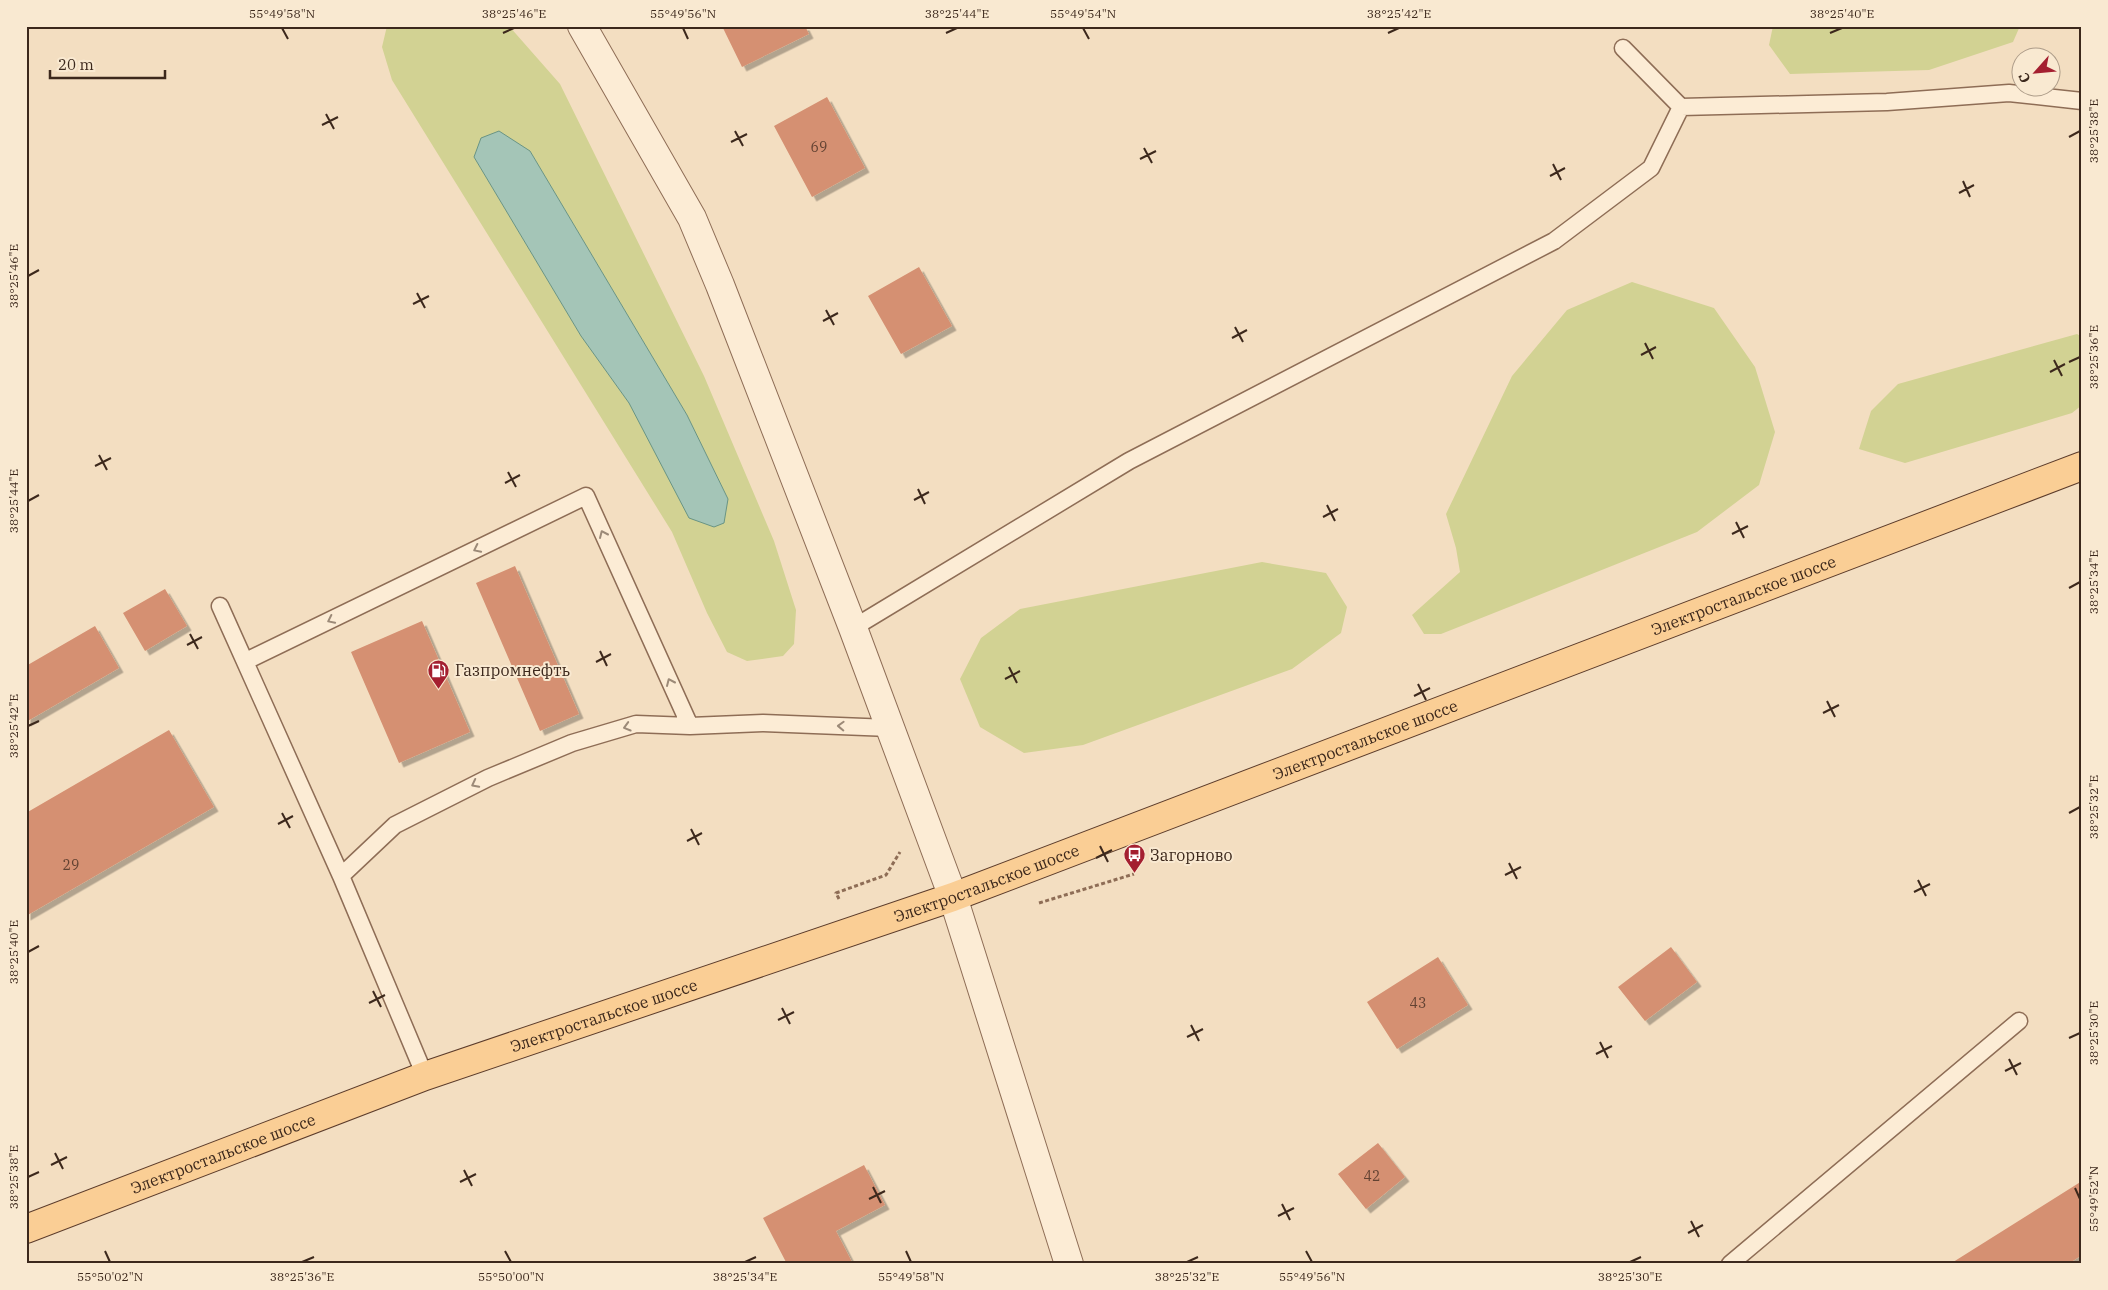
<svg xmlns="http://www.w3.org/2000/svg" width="2108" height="1290" viewBox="0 0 2108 1290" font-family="'IBM Plex Serif',serif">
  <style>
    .green { fill: #d2d293; fill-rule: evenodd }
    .water { fill: #a4c5b7; stroke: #699484 }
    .building { fill: #d59072; filter: url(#shadow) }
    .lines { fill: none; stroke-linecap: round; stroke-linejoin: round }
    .lane-casing { stroke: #8e6d56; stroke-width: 19 }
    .street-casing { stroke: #8e6d56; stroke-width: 30 }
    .primary-casing { stroke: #5c3c2b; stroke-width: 30 }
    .path { stroke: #8e6d56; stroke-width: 3; stroke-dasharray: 4 2.5; stroke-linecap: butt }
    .lane { stroke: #fcecd5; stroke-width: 16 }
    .street { stroke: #fcecd5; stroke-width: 28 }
    .primary { stroke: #face95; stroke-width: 28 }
    .oneway { stroke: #9c8a78 }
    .ticks { fill: none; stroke: #3c281c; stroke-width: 2 }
    .labels { text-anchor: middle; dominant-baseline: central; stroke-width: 4; stroke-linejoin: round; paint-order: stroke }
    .number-label { font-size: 14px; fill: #624232 }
    .street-label { font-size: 16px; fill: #3c281c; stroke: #f9e9d1 }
    .poi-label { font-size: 16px; fill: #3c281c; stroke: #f9e9d1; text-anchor: start }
    .neatline { fill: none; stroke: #3c281c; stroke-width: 2 }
    .ticks-label { font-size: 12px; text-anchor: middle; fill: #3c281c }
  </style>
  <defs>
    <filter id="shadow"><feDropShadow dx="4.5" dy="4.5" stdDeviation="0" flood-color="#0004"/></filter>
  </defs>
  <rect width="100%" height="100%" fill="#f3dec1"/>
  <path class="green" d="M387,26H509L560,84L704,376L774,541L796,610L794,644L783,656L747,661L727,652L707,613L672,532L392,80L382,47ZM530,151L687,415L728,499L629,403L581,336L474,157Z
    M1773,26H2020L2013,42L1929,70L1790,74L1769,45Z
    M1632,282L1714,308L1755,367L1775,432L1759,485L1697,532L1441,634H1424L1412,615L1460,572L1456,548L1446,514L1512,376L1567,310Z
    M2077,334L2082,337V405L2072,413L1905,463L1859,449L1871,411L1898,384Z
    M1262,562L1326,573L1347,607L1341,633L1292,669L1083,745L1024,753L980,727L960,679L981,638L1020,609Z"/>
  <path class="water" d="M499,131L530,151L687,415L728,499L724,523L714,527L689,518L629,403L581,336L474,157L481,138Z"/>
  <path class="building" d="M722,26H805L809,34L742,67Z
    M827,97L865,168L812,197L774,126Z
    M919,267L952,326L901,354L868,296Z
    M515,566L579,714L540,731L476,583Z
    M165,589L187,626L145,651L123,613Z
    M422,621L470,732L399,763L351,652Z
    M95,626L119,668L26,722V666Z
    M169,730L214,807L26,916V813Z
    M1671,947L1697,982L1645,1021L1618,987Z
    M1438,957L1468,1005L1397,1049L1367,1002Z
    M1378,1143L1405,1177L1366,1209L1338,1174Z
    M864,1165L885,1205L836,1231L853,1264H787L763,1218Z
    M2082,1181V1255L2068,1264H1950Z"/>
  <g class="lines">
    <defs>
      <path id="lane" d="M1681,107L1887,102L2009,93L2082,101
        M220,606L341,876L425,1076
        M853,628L1129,461L1554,241L1651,168L1681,107L1623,48
        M246,661L586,496L690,726
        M341,876L395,825L488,778L572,743L636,724L690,726L763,723L890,728
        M1730,1264L2019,1021"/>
      <path id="street" d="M582,26L692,218L720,285L853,628L953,897L1069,1264"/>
      <g id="primary">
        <path id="s1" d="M26,1229L425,1076L953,897L2082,466"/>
      </g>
    </defs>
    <use href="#lane" class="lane-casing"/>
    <use href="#street" class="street-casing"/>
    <use href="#primary" class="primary-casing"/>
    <path class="path" d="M839,899L836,893L886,875L900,852
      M1039,903L1134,874"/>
    <use href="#lane" class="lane"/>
    <use href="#street" class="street"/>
    <use href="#primary" class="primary"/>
  </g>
  <defs><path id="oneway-chevron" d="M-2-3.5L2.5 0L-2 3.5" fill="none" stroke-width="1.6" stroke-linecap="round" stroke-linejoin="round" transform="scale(1.25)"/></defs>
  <g class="oneway">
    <use href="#oneway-chevron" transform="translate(603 534) rotate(-114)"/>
    <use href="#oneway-chevron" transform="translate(477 549) rotate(154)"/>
    <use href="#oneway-chevron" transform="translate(331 620) rotate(154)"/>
    <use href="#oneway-chevron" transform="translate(670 682) rotate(-114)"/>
    <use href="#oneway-chevron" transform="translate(841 726) rotate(-178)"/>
    <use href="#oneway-chevron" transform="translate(627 727) rotate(164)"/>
    <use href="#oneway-chevron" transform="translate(475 784) rotate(153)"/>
  </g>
  <path class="ticks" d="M282,28L288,39M683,28L688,39M1083,28L1089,39M503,33L514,28M946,33L957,28M1388,33L1399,28M1830,33L1842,28M326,114L334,129M322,125L338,117M735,131L743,146M2069,137L2080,131M731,142L747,134M1144,148L1152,163M1140,159L1156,151M1553,164L1561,180M1550,176L1565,168M1963,181L1970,197M1959,193L1974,185M28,276L39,270M417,293L425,308M413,304L429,296M826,310L834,325M823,321L838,313M1235,327L1243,342M1232,338L1247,330M1645,343L1653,359M1641,355L1656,347M2054,360L2062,376M2069,362L2080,357M2050,372L2065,364M99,455L107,470M95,466L111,458M508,472L516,487M505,483L520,475M918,489L925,504M914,500L929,492M28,501L39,495M1327,505L1335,521M1323,517L1338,509M1736,522L1744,538M1732,534L1748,526M2069,588L2080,582M190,634L198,649M187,645L202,637M600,651L607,666M596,662L611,654M1009,667L1017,683M1005,679L1020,671M1418,684L1426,700M1414,696L1430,688M1827,701L1835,717M1823,713L1839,705M28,726L39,721M282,813L290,828M2069,813L2080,807M278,824L293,816M691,829L699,845M687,841L702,833M1100,846L1108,862M1096,858L1112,850M1509,863L1517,879M1505,875L1521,867M1918,880L1926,896M1914,892L1930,884M28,952L39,946M373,991L381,1007M369,1003L385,995M782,1008L790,1024M778,1020L794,1012M1191,1025L1199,1041M1187,1037L1203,1029M2069,1038L2080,1033M1600,1042L1608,1058M1596,1054L1612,1046M2009,1059L2017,1075M2005,1071L2021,1063M55,1153L63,1169M51,1165L67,1157M464,1170L472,1186M28,1177L39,1172M460,1182L476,1174M873,1187L881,1203M2075,1188L2080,1199M869,1199L885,1191M1282,1204L1290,1220M1278,1216L1294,1208M1691,1221L1699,1237M1688,1233L1703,1225M105,1251L110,1262M505,1251L511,1262M906,1251L911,1262M1306,1251L1312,1262M302,1262L314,1257M745,1262L756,1257M1187,1262L1198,1257M1630,1262L1641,1257"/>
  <defs>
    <symbol id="fuel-pin" viewBox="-11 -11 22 30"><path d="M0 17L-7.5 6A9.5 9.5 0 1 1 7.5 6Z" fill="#a41f30" stroke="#f9e9d1"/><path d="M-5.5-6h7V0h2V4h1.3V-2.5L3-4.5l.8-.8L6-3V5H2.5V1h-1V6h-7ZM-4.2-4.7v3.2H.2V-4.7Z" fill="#fff"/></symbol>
    <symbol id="bus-pin" viewBox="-11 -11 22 30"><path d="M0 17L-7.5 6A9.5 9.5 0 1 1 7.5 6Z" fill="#a41f30" stroke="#f9e9d1"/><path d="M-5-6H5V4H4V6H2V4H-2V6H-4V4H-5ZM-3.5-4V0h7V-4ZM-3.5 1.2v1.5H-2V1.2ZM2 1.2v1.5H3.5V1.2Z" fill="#fff"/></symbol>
  </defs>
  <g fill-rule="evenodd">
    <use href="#fuel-pin" x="426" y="658" width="25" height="34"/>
    <use href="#bus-pin" x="1122" y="842" width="25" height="34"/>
  </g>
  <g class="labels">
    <g class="number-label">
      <text x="819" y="147">69</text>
      <text x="71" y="865">29</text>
      <text x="1418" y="1003">43</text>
      <text x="1372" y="1176">42</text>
    </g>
    <g class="street-label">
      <text stroke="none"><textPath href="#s1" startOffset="1831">Электростальское шоссе</textPath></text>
      <text stroke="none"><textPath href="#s1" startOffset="1426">Электростальское шоссе</textPath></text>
      <text stroke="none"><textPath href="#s1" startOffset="1021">Электростальское шоссе</textPath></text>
      <text stroke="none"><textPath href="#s1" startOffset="616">Электростальское шоссе</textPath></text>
      <text stroke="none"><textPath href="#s1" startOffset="211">Электростальское шоссе</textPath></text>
    </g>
    <g class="poi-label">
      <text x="455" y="670">Газпромнефть</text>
      <text x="1150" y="855">Загорново</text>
    </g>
  </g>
  <rect width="2108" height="1290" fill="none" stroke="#f9e9d1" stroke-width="55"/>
  <g transform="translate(2036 72) rotate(243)"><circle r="24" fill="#f9e9d1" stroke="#ad9c89"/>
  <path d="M0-4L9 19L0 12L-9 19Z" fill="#a41f30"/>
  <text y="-8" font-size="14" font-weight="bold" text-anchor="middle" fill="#3c281c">С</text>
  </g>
  <path d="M50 70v8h115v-8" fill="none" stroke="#3c281c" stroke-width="2.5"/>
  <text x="58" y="70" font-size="15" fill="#3c281c" stroke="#f9e9d1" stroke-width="4" paint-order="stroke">20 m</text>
  <rect x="28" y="28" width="2052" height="1234" class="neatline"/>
  <g class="ticks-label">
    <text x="282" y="18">55°49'58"N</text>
    <text x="514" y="18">38°25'46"E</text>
    <text x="683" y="18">55°49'56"N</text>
    <text x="957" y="18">38°25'44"E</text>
    <text x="1083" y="18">55°49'54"N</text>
    <text x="1399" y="18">38°25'42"E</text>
    <text x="1842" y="18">38°25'40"E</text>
    <text transform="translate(2094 131) rotate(-90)" y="4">38°25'38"E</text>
    <text transform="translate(14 276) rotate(-90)" y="4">38°25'46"E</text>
    <text transform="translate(2094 357) rotate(-90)" y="4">38°25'36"E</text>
    <text transform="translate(14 501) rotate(-90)" y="4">38°25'44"E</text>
    <text transform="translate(2094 582) rotate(-90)" y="4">38°25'34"E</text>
    <text transform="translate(14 726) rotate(-90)" y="4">38°25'42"E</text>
    <text transform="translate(2094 807) rotate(-90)" y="4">38°25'32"E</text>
    <text transform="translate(14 952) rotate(-90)" y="4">38°25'40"E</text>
    <text transform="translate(2094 1033) rotate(-90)" y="4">38°25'30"E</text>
    <text transform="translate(14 1177) rotate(-90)" y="4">38°25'38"E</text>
    <text transform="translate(2094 1199) rotate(-90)" y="4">55°49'52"N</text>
    <text x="110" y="1281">55°50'02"N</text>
    <text x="302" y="1281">38°25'36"E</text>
    <text x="511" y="1281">55°50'00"N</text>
    <text x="745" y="1281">38°25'34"E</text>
    <text x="911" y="1281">55°49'58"N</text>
    <text x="1187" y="1281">38°25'32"E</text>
    <text x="1312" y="1281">55°49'56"N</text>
    <text x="1630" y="1281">38°25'30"E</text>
  </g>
</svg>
